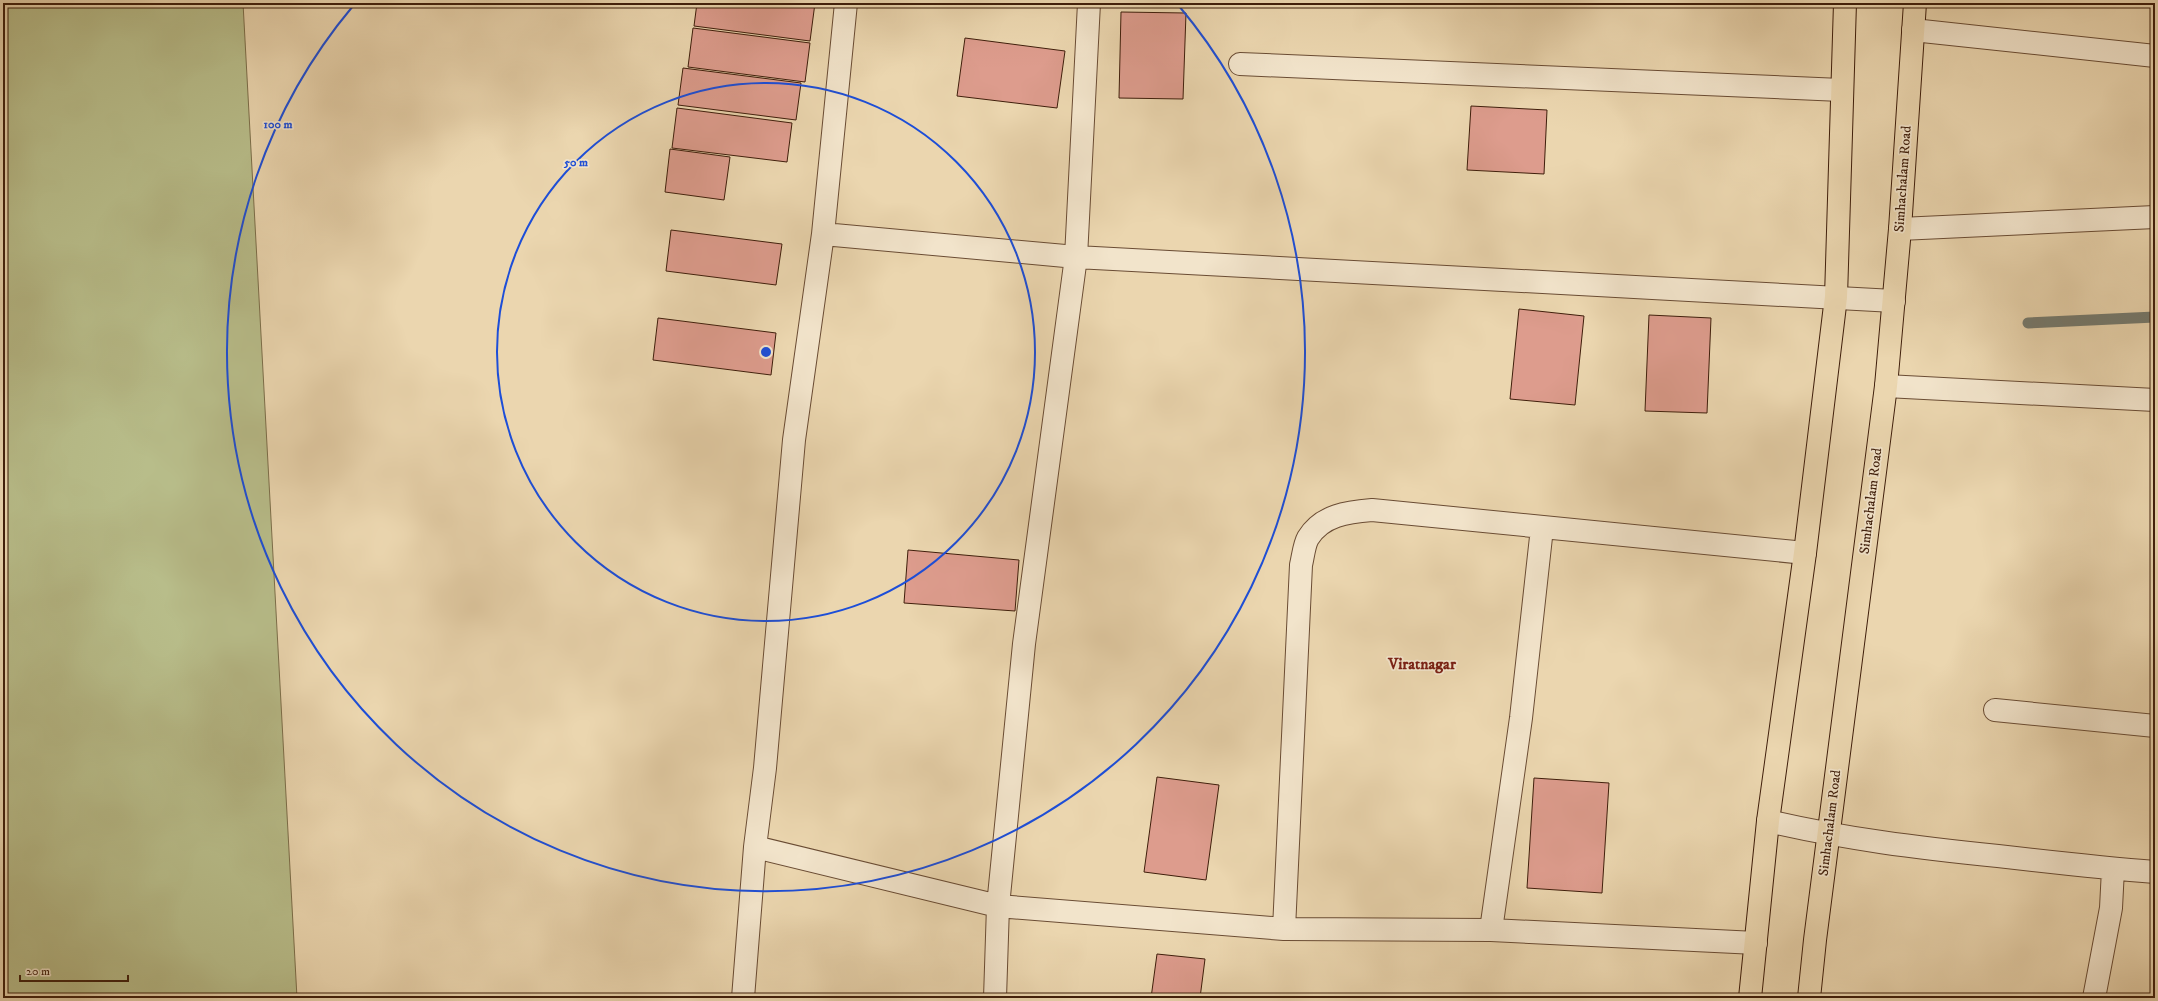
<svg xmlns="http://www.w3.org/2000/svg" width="2158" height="1001" viewBox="0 0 2158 1001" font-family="'IM FELL DW Pica',serif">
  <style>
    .green { fill: #b8bd8a; stroke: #7c6e4a }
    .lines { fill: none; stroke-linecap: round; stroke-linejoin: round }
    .stream { stroke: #757a6f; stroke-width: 11 }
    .building { fill: #dd9c8d; stroke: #3f1e0b }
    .street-casing { stroke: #6a4c34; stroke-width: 24 }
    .primary-casing { stroke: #3f1e0b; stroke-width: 24 }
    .street { stroke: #f2e4cb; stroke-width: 22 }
    .primary { stroke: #ebd6af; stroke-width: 22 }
    .ring { fill: none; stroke: #1d4ed8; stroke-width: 2 }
    .labels { text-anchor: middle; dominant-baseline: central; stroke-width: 3.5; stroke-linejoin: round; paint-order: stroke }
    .street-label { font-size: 14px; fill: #3f1e0b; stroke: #f2e4cb }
    .quarter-label { font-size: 16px; font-weight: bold; fill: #7a1f14; stroke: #f2e4cb }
    .centre { fill: #1d4ed8; stroke: #f2e4cb; stroke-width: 2 }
    .ring-label { font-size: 12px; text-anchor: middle; font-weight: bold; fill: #1d4ed8; stroke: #f2e4cb; stroke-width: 3.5; stroke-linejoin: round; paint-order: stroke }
  </style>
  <rect width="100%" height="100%" fill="#ebd6af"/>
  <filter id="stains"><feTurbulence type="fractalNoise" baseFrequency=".005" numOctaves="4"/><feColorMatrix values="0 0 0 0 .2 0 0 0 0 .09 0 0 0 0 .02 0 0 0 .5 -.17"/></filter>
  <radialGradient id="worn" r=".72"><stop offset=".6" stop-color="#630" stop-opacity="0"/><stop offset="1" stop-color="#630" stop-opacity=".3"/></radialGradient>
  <path class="green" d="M3,3H243L297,998H3Z"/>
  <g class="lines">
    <path class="stream" d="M2028,323L2155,317"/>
  </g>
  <path class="building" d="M697,3H815L810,41L694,26Z
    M1121,12L1186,13L1183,99L1119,98Z
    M693,28L810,43L805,82L688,67Z
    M965,38L1065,51L1057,108L957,96Z
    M683,68L801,83L796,120L678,105Z
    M1471,106L1547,110L1544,174L1467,170Z
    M677,108L792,123L787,162L672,148Z
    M670,149L730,157L724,200L665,192Z
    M671,230L782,244L776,285L666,271Z
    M1519,309L1584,316L1575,405L1510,399Z
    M1649,315L1711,318L1707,413L1645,411Z
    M658,318L776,333L771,375L653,360Z
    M908,550L1019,560L1015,611L904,603Z
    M1157,777L1219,785L1206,880L1144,872Z
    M1534,778L1609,783L1602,893L1527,888Z
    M1157,954L1205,959L1200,998H1151Z"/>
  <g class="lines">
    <defs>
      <path id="street" d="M1913,30L2155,56
        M1240,64L1841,90
        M1900,229L2155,217
        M823,234L1076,257L1894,301
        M1886,386L2155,400
        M1995,710L2155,726
        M1768,821C1844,839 1920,848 1998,856C2050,862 2103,868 2155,872
        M755,847L998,906L1284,929L1491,930L1756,943
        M1284,929L1301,565C1303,557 1304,545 1308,538C1322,515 1348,512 1372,510L1805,553
        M1491,930L1521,718L1542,528
        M743,998L755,847L765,768L794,440L823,234L846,3
        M995,998L998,906L1024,644L1076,257L1089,3
        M2094,998L2111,908L2113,869"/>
      <path id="primary" d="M1750,998L1768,821L1805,553L1836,297L1845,3
        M1809,998L1815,940L1886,386L1900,229L1915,3"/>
    </defs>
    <use href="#street" class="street-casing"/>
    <use href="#primary" class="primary-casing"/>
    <use href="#street" class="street"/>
    <use href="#primary" class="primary"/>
  </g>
  <g class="ring">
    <circle cx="766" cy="352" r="269"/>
    <path d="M1179 6A539 539 0 1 1 353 6"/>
  </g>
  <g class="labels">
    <g class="street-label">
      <text transform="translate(1903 179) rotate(-86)">Simhachalam Road</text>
      <text transform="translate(1871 501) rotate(-83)">Simhachalam Road</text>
      <text transform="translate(1830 823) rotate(-83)">Simhachalam Road</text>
    </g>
    <g class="quarter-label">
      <text x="1422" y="664">Viratnagar</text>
    </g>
  </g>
  <circle cx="766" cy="352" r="6" class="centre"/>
  <g class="ring-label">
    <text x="278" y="128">100 m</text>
    <text x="576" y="166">50 m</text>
  </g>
  <rect width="2158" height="1001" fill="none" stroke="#ebd6af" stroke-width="16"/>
  <rect x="4" y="4" width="2150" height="993" fill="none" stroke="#3f1e0b" stroke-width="2"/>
  <rect x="8" y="8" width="2142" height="985" fill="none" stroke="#3f1e0b"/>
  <path d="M20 975v6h108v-6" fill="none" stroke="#3f1e0b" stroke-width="2"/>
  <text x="26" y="975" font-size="12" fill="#3f1e0b" stroke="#f2e4cb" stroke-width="3" paint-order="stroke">20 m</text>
  <rect width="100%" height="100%" filter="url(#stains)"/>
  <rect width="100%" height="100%" fill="url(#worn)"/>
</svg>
